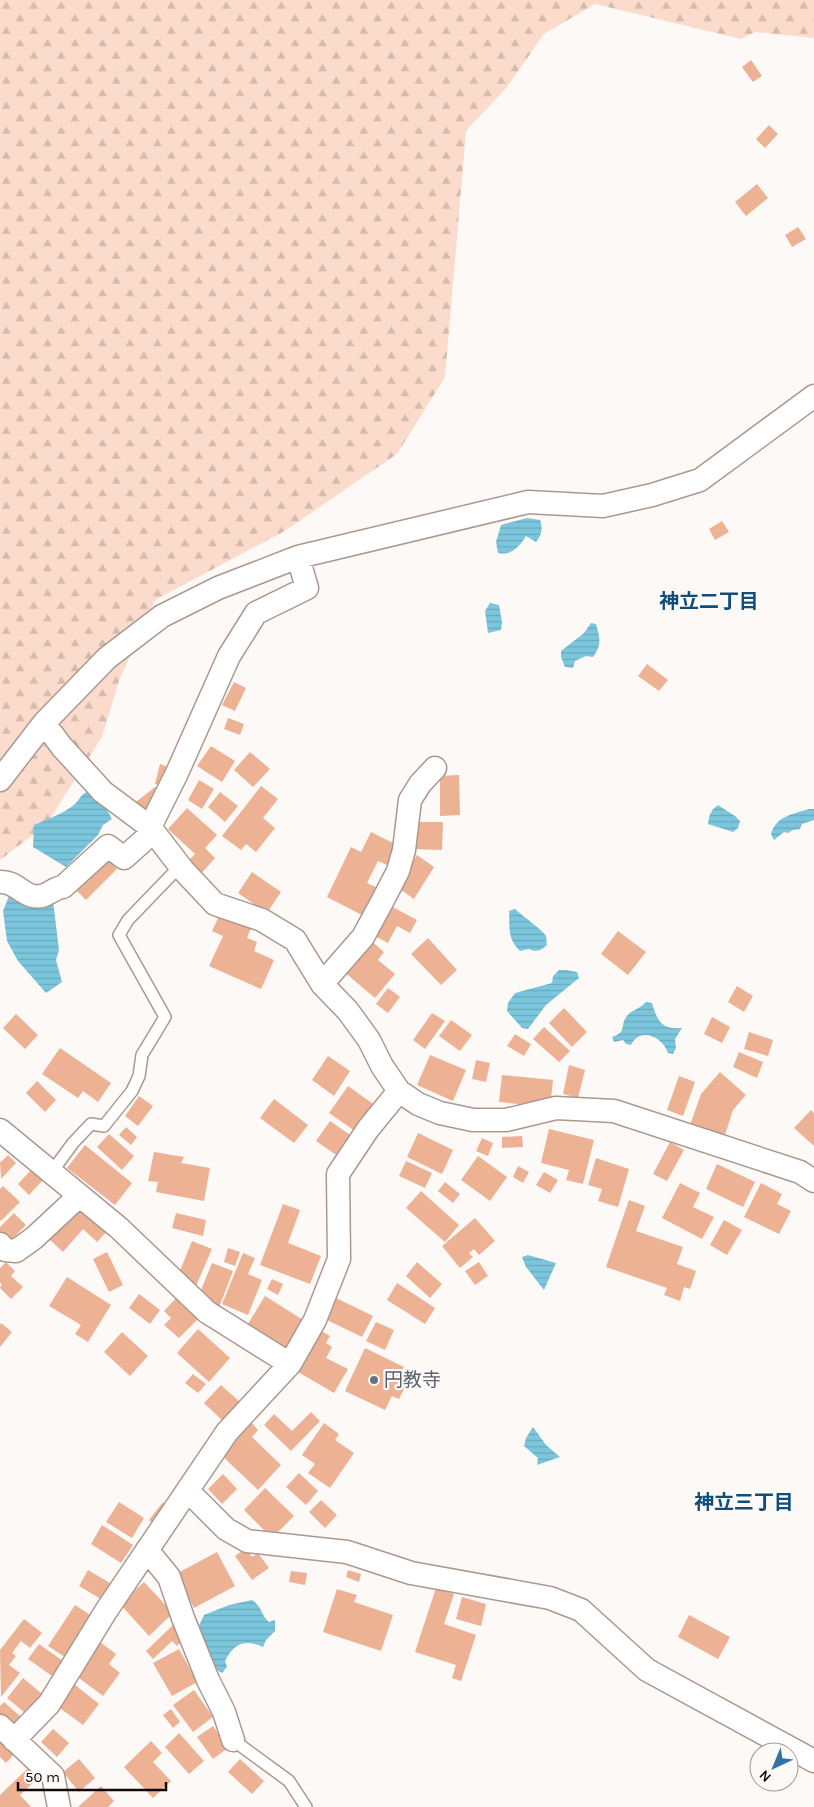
<svg xmlns="http://www.w3.org/2000/svg" width="814" height="1807" viewBox="0 0 814 1807" font-family="Karla,'Noto Sans JP',sans-serif">
  <style>
    .forest { fill: url(#forest-firs) }
    .water { fill: url(#water-rules) }
    .building { fill: #edb194 }
    .lines { fill: none; stroke-linecap: round; stroke-linejoin: round }
    .lane-casing { stroke: #ab9990; stroke-width: 14 }
    .street-casing { stroke: #ab9990; stroke-width: 25 }
    .lane { stroke: #fff; stroke-width: 11 }
    .street { stroke: #fff; stroke-width: 22 }
    .worship-dot { fill: #6b7280; stroke: #fdf9f7; stroke-width: 2 }
    .labels { text-anchor: middle; dominant-baseline: central; stroke-width: 4.5; stroke-linejoin: round; paint-order: stroke }
    .worship-label { font-size: 19px; fill: #5b616d; stroke: #fdf9f7; text-anchor: start }
    .neighbourhood-label { font-size: 20px; font-weight: bold; fill: #0f4d7d; stroke: #fdf9f7 }
  </style>
  <defs>
    <pattern id="forest-firs" width="22" height="20" patternUnits="userSpaceOnUse" patternTransform="scale(1.25)"><rect width="22" height="20" fill="#fbdbcb"/><path d="M5 1l3.5 6h-7zM16 11l3.5 6h-7z" fill="#d6bbad"/></pattern>
    <pattern id="water-rules" width="6" height="5" patternUnits="userSpaceOnUse" patternTransform="scale(1.25)"><rect width="6" height="5" fill="#7bc6dd"/><path d="M0 2.5h6" fill="none" stroke="#69a9bc"/></pattern>
  </defs>
  <rect width="100%" height="100%" fill="#fdf9f7"/>
  <path class="forest" d="M0,0H814V38L755,32L741,39L595,4L544,34L507,87L466,131L445,377L397,454L283,532L155,600L119,681L102,737L46,825L0,860Z"/>
  <path class="water" d="M527,518L540,520C543,529 542,534 536,542L526,536C519,547 511,556 498,553L496,542L501,525Z
    M490,603L499,605L502,622L501,630L488,633L485,611Z
    M591,623L596,624C600,638 602,645 593,657L586,656L575,661L573,668L565,667L561,657V651L584,633Z
    M90,791L107,810L112,819L103,825L98,835L66,867L33,847L34,825C48,819 63,814 75,804C81,798 81,793 90,791Z
    M718,805L735,816L740,821L738,828L733,832L708,824C709,815 711,810 718,805Z
    M809,809H814V820L802,824L800,829L793,830L788,833L784,832L774,840L771,834C776,816 793,814 809,809Z
    M17,893L53,901L59,950L56,960L62,982L46,993L18,961L7,941L3,911L9,896Z
    M515,909C521,915 544,931 546,936C547,939 546,942 547,945C542,950 536,953 529,949L520,951C507,938 510,928 509,911Z
    M559,970H566L577,972L579,978L546,1005L528,1029L522,1028L507,1011L508,1003L515,993L552,983L553,976Z
    M646,1002L652,1003C657,1021 662,1030 682,1028L675,1039L676,1048L673,1054L668,1053C663,1037 640,1026 631,1045L626,1044L623,1040L614,1042L612,1037C628,1032 619,1026 627,1016C631,1010 640,1009 646,1002Z
    M528,1255L556,1263L544,1290L526,1267L522,1257Z
    M533,1427L546,1445L560,1457L537,1465L538,1458L524,1446L526,1438Z
    M252,1600C263,1607 260,1614 269,1622L275,1620V1631L266,1640L263,1647C245,1639 234,1643 225,1661L227,1667L222,1673L211,1666L198,1628L204,1615L229,1605Z"/>
  <path class="building" d="M751,60L762,76L753,82L742,67Z
    M769,125L778,134L765,148L756,139Z
    M757,184L768,198L746,216L735,202Z
    M798,227L806,239L792,247L785,235Z
    M722,521L729,532L715,540L709,529Z
    M647,664L668,680L659,691L638,676Z
    M234,682L246,688L235,711L222,705Z
    M228,718L244,724L240,735L224,729Z
    M211,746L235,761L222,782L197,766Z
    M250,752L270,769L253,787L234,770Z
    M160,764L168,767L163,786L155,784Z
    M459,775L460,815L440,816V776Z
    M199,780L214,789L202,809L188,800Z
    M261,786L278,799L263,818L275,828L256,852L246,844L241,850L222,836Z
    M155,787L162,792L149,815L132,805Z
    M220,792L238,806L225,822L208,807Z
    M187,808L217,835L205,848L215,858L199,876L185,864L195,854L168,829Z
    M413,822H443L442,850L413,849Z
    M371,832L399,846L389,866L378,861L367,883L376,887L362,915L327,897L351,847L361,852Z
    M417,855L434,867L414,899L397,887Z
    M106,858L117,869L86,900L75,889Z
    M252,872L281,892L267,913L238,893Z
    M387,904L417,920L410,933L397,926L388,943L371,934Z
    M220,914L251,928L247,938L257,942L254,951L274,960L261,989L209,966L223,936L212,931Z
    M618,931L646,952L628,975L601,954Z
    M428,938L457,970L441,985L411,954Z
    M369,939L384,952L378,960L395,974L375,998L343,971Z
    M737,986L753,996L744,1012L728,1002Z
    M388,988L400,997L388,1013L376,1004Z
    M564,1008L587,1032L572,1047L549,1023Z
    M432,1013L445,1021L425,1049L413,1040Z
    M16,1014L38,1035L25,1049L3,1028Z
    M712,1017L730,1027L722,1043L704,1034Z
    M451,1020L472,1035L460,1051L439,1036Z
    M544,1027L570,1051L559,1062L533,1039Z
    M749,1032L773,1040L768,1056L744,1049Z
    M515,1034L531,1044L524,1056L507,1046Z
    M60,1048L111,1083L98,1102L83,1091L78,1098L42,1074Z
    M739,1052L763,1062L757,1078L733,1067Z
    M430,1055L466,1070L453,1101L417,1085Z
    M328,1056L350,1071L334,1096L312,1080Z
    M476,1060L490,1063L486,1082L472,1079Z
    M569,1065L585,1070L578,1098L563,1094Z
    M720,1072L746,1095L733,1110L723,1141L689,1128L701,1094Z
    M502,1075L553,1080L550,1107L499,1102Z
    M679,1076L695,1082L683,1116L667,1110Z
    M37,1081L56,1100L45,1112L26,1093Z
    M348,1086L376,1106L358,1133L329,1113Z
    M139,1096L153,1106L138,1126L125,1116Z
    M274,1099L308,1125L294,1143L260,1118Z
    M811,1110L814,1113V1146L794,1128Z
    M330,1121L356,1139L342,1159L316,1141Z
    M126,1127L137,1137L131,1145L119,1135Z
    M549,1129L594,1140L583,1184L566,1180L569,1170L541,1163Z
    M418,1133L453,1150L442,1174L407,1157Z
    M109,1134L134,1156L122,1170L97,1147Z
    M522,1136L523,1147L502,1148V1137Z
    M482,1138L493,1143L488,1156L476,1151Z
    M670,1142L684,1150L667,1181L653,1174Z
    M85,1145L132,1183L115,1205L67,1168Z
    M154,1152L184,1157L181,1163L210,1168L204,1201L156,1192L158,1182L148,1181Z
    M8,1155L16,1163L1,1179L0,1161L1,1162Z
    M478,1156L507,1177L490,1201L461,1180Z
    M596,1158L629,1169L618,1207L598,1201L602,1189L588,1185Z
    M406,1161L432,1173L425,1188L399,1176Z
    M717,1164L755,1182L743,1207L706,1189Z
    M518,1166L529,1172L523,1183L513,1177Z
    M33,1168L44,1179L29,1195L18,1184Z
    M544,1172L558,1180L550,1193L536,1185Z
    M445,1182L460,1194L453,1203L438,1191Z
    M680,1183L700,1193L693,1207L714,1217L702,1239L662,1218Z
    M761,1183L782,1194L777,1204L791,1211L779,1234L744,1217Z
    M3,1186L20,1202L1,1221L0,1220V1189Z
    M421,1191L459,1225L445,1242L406,1208Z
    M629,1200L645,1206L636,1231L683,1247L677,1264L696,1271L690,1289L684,1287L680,1301L664,1295L667,1288L606,1267Z
    M82,1204L109,1229L97,1242L83,1229L63,1252L49,1239Z
    M283,1204L300,1210L288,1243L321,1256L310,1284L260,1265Z
    M14,1213L26,1225L9,1242L0,1233V1227Z
    M176,1213L206,1220L203,1236L172,1228Z
    M475,1218L495,1241L479,1255L474,1249L469,1253L473,1257L460,1268L442,1246Z
    M724,1220L742,1230L727,1255L710,1245Z
    M192,1241L212,1249L196,1286L177,1278Z
    M228,1248L240,1252L235,1266L224,1262Z
    M107,1252L123,1285L109,1292L93,1259Z
    M243,1253L255,1258L248,1274L262,1280L248,1315L222,1304Z
    M6,1262L15,1271L11,1276L23,1287L11,1299L0,1288L2,1284L0,1283V1268Z
    M417,1262L442,1284L430,1298L406,1276Z
    M479,1262L488,1276L475,1285L465,1271Z
    M212,1263L233,1271L218,1310L199,1295Z
    M67,1277L111,1305L88,1342L75,1334L81,1325L49,1306Z
    M272,1279L283,1284L278,1295L267,1289Z
    M397,1283L435,1308L425,1324L387,1300Z
    M139,1294L160,1310L150,1324L129,1308Z
    M265,1296L308,1323L289,1354L277,1346L279,1343L248,1324Z
    M177,1297L199,1318L179,1338L164,1325L171,1318L164,1311Z
    M336,1298L373,1316L362,1337L325,1319Z
    M376,1322L394,1330L385,1350L366,1341Z
    M1,1323L12,1332L0,1347V1325Z
    M316,1328L330,1336L326,1343L332,1347L326,1358L348,1369L334,1393L293,1369Z
    M198,1329L230,1358L209,1382L177,1353Z
    M122,1332L148,1356L130,1376L104,1352Z
    M365,1348L404,1367L399,1377L408,1381L399,1399L392,1396L385,1410L345,1391Z
    M193,1374L206,1384L198,1393L185,1383Z
    M221,1385L241,1403L224,1422L204,1403Z
    M311,1412L320,1421L291,1451L264,1425L274,1414L292,1431Z
    M251,1422L258,1430L252,1437L281,1465L258,1490L220,1454Z
    M324,1423L339,1434L335,1440L354,1453L330,1488L308,1473L315,1464L302,1455Z
    M299,1473L318,1491L306,1505L286,1487Z
    M223,1474L237,1489L222,1504L208,1489Z
    M265,1488L294,1516L272,1538L244,1510Z
    M321,1500L337,1515L325,1528L309,1512Z
    M119,1502L144,1518L132,1538L106,1522Z
    M163,1502L170,1510L157,1527L149,1520Z
    M102,1525L133,1545L121,1563L91,1544Z
    M246,1548L252,1557L258,1553L269,1568L252,1580L235,1556Z
    M217,1552L235,1586L194,1608L176,1574Z
    M88,1570L115,1586L106,1602L79,1586Z
    M348,1570L361,1574L359,1582L346,1577Z
    M291,1571L307,1573L305,1585L289,1582Z
    M144,1582L173,1613L149,1636L120,1604Z
    M436,1588L454,1594L444,1624L476,1635L461,1681L452,1678L456,1665L415,1652Z
    M337,1589L357,1595L354,1602L393,1615L381,1651L323,1632Z
    M462,1597L486,1604L481,1626L456,1619Z
    M75,1605L95,1618L68,1659L48,1646Z
    M689,1615L730,1637L718,1659L678,1637Z
    M24,1619L42,1633L30,1648L21,1641L12,1653L16,1656L9,1665L20,1673L1,1697L0,1650Z
    M173,1625L185,1638L177,1646L172,1641L153,1659L146,1651Z
    M100,1642L116,1654L109,1664L120,1673L103,1696L75,1675Z
    M39,1644L63,1661L52,1676L28,1659Z
    M179,1649L197,1682L172,1696L153,1663Z
    M23,1678L47,1698L30,1717L7,1698Z
    M74,1684L99,1704L83,1725L57,1706Z
    M194,1690L213,1717L193,1732L173,1705Z
    M4,1702L21,1717L9,1729L0,1720V1706Z
    M171,1709L180,1722L173,1728L163,1715Z
    M213,1726L228,1748L213,1759L197,1737Z
    M53,1729L69,1743L57,1757L41,1742Z
    M179,1733L204,1761L189,1774L165,1747Z
    M0,1734L14,1754L6,1763L0,1757Z
    M151,1741L162,1753L153,1762L171,1781L153,1798L124,1767Z
    M79,1759L95,1778L79,1792L63,1772Z
    M240,1759L264,1781L252,1794L228,1772Z
    M27,1769L37,1779L20,1795L31,1807H0V1795Z
    M101,1786L114,1801L108,1807H78Z"/>
  <g class="lines">
    <defs>
      <path id="lane" d="M51,1173L73,1143L91,1124L104,1126L132,1091L139,1076L142,1055L165,1017L119,935L128,920L180,866
        M233,1740L289,1781L306,1807"/>
      <path id="street" d="M44,723L62,747L103,792L150,827L183,870L215,904L262,920L295,940L322,984L348,1011L369,1040L382,1066L399,1091L418,1104L440,1113L473,1120H506L556,1108L614,1111L800,1172L814,1181
        M0,780L44,723L107,658L162,616L218,588L298,557L528,502L603,506L652,495L700,480L814,396
        M150,827L177,773L229,656L256,613L307,588L298,557
        M0,882C14,881 21,893 33,896C46,899 52,888 63,887L108,846L124,858L153,832
        M322,984L363,937L383,900L398,871L404,850L410,800L420,784L435,768
        M0,1130L119,1228L207,1312L290,1364
        M0,1244L5,1250L16,1251L34,1238L79,1196
        M188,1491L226,1529L247,1541L347,1552L411,1573L550,1598L581,1610L647,1670L814,1761
        M147,1550L169,1577L183,1618L208,1680L224,1712L233,1740
        M0,1726L53,1776L59,1807
        M14,1740L49,1704L106,1611L227,1432L290,1364L315,1320L339,1259L338,1174L368,1129L399,1091"/>
    </defs>
    <use href="#lane" class="lane-casing"/>
    <use href="#street" class="street-casing"/>
    <use href="#lane" class="lane"/>
    <use href="#street" class="street"/>
  </g>
  <circle class="worship-dot" cx="374" cy="1380" r="5"/>
  <g class="labels">
    <g class="worship-label">
      <text x="384" y="1380">円教寺</text>
    </g>
    <g class="neighbourhood-label">
      <text x="709" y="601">神立二丁目</text>
      <text x="744" y="1502">神立三丁目</text>
    </g>
  </g>
  <g transform="translate(774 1767) rotate(224)"><circle r="24" fill="#fdf9f7" stroke="#9f9997"/>
  <path d="M0-4L9 19L0 12L-9 19Z" fill="#3272a9"/>
  <text y="-8" font-size="14" font-weight="bold" text-anchor="middle" fill="#110a08">N</text>
  </g>
  <path d="M18 1782v8h148v-8" fill="none" stroke="#110a08" stroke-width="2.5"/>
  <text x="25" y="1782" font-size="15" fill="#110a08" stroke="#fdf9f7" stroke-width="4" paint-order="stroke">50 m</text>
</svg>
